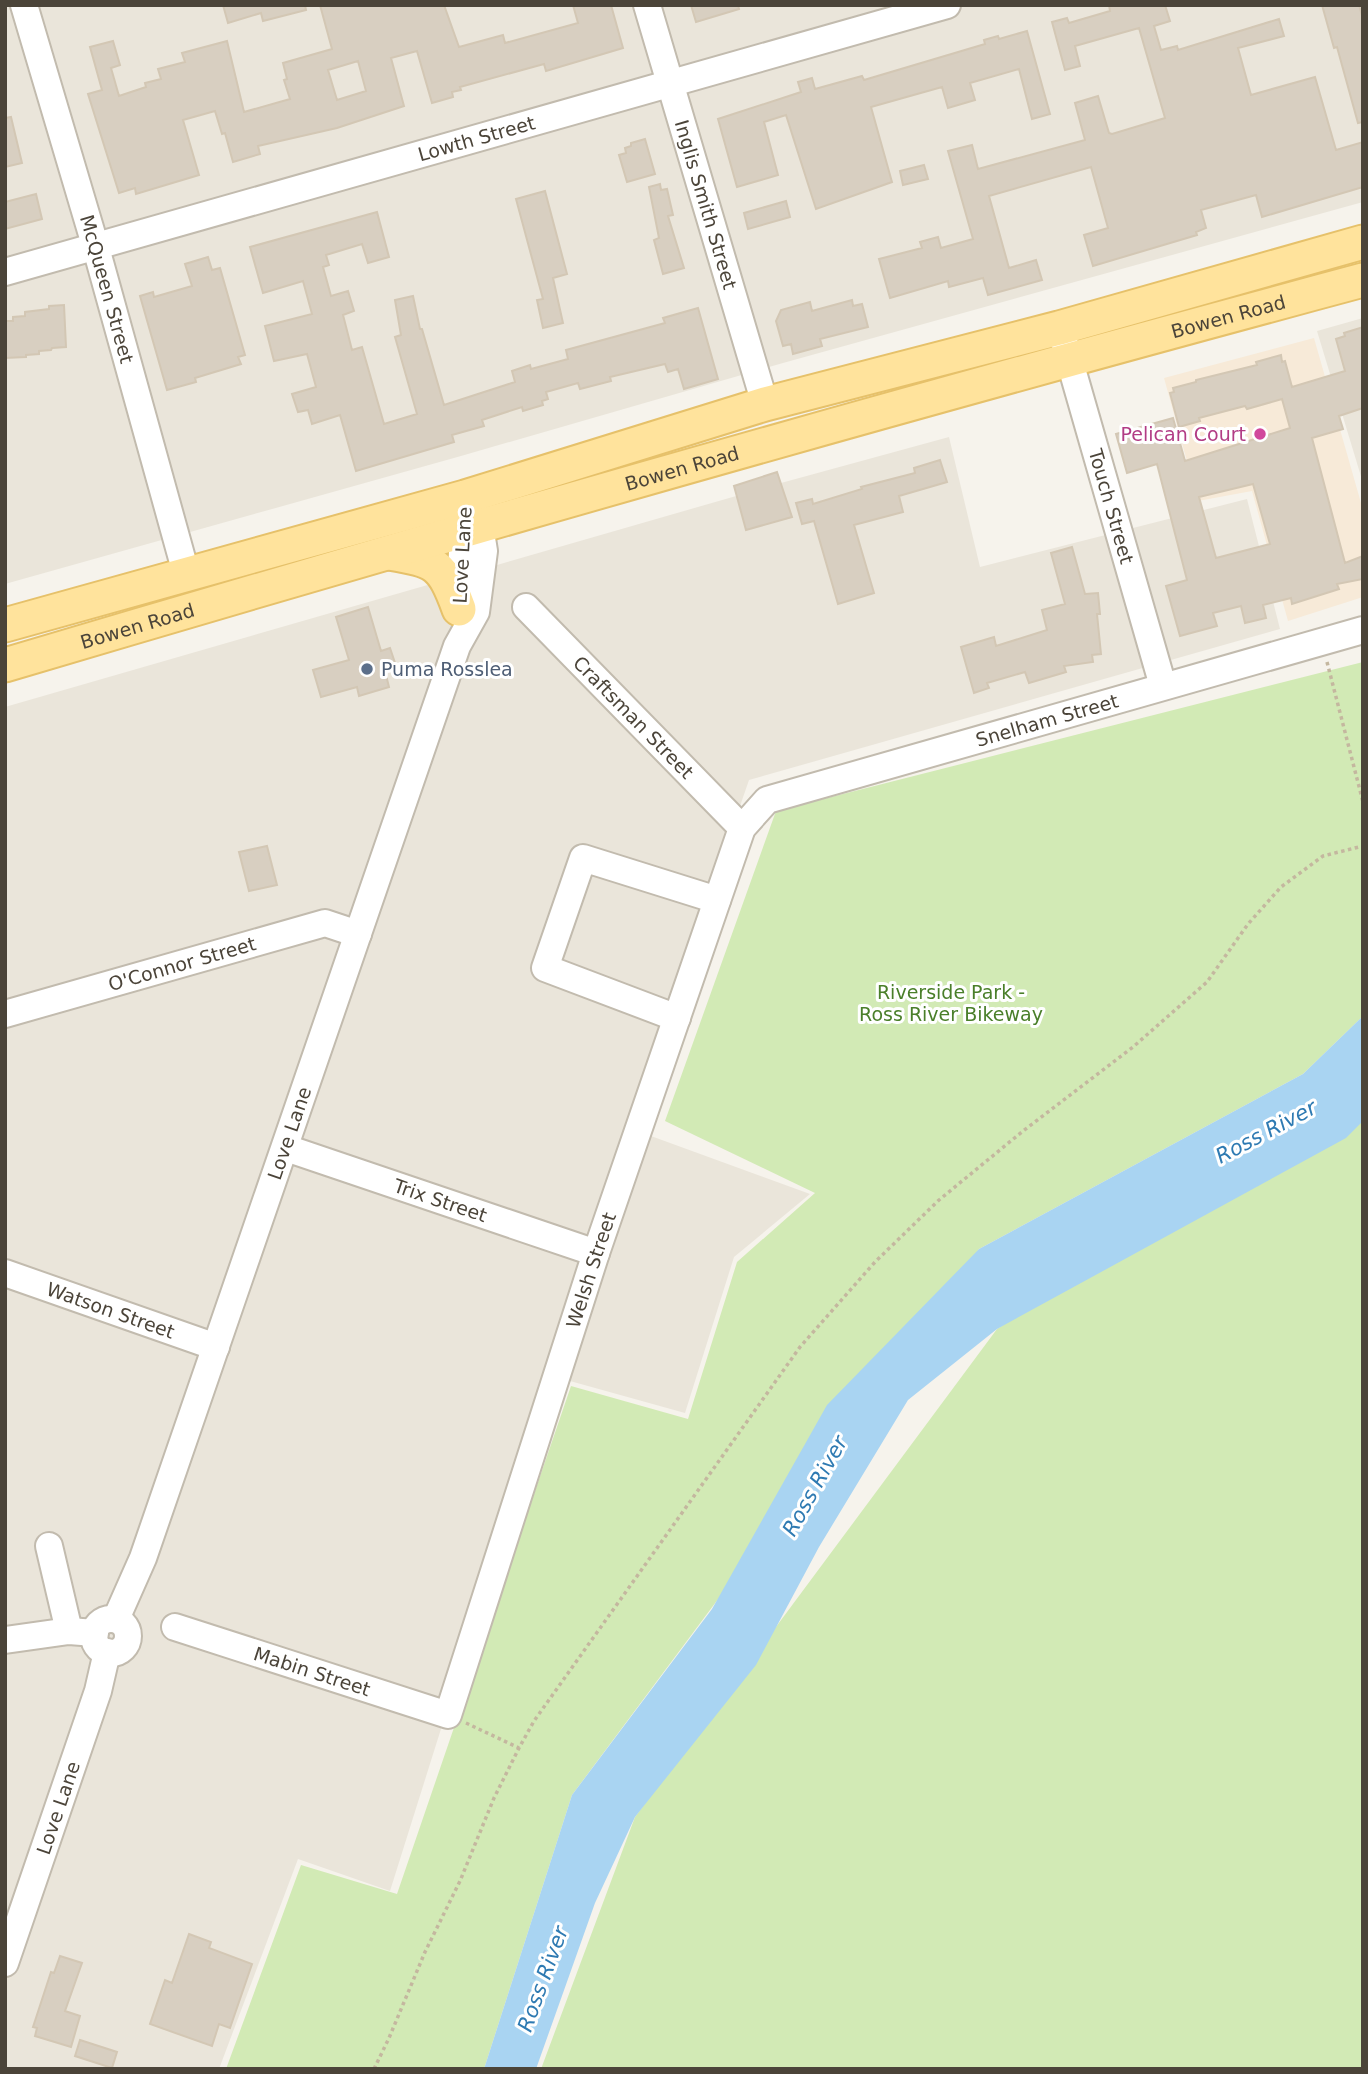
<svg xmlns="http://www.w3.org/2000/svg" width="1368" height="2074" viewBox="0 0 1368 2074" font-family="'DejaVu Sans',sans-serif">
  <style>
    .residential { fill: #eae5da }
    .commercial { fill: #f7ead8 }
    .green { fill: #d2eab5 }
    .water { fill: #a9d4f2 }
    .building { fill: #d8cfc1; stroke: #d3c7b4; stroke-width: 2; fill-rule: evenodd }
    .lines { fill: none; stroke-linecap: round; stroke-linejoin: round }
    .minor-casing { stroke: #c2bbae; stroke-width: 30 }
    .major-casing { stroke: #e6c16a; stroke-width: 37 }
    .path { stroke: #c4b79f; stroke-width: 3.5; stroke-dasharray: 3.5 3.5; stroke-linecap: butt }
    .minor { stroke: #fff; stroke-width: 26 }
    .major { stroke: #ffe39c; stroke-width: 33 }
    .hotel-dot { fill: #d1479c; stroke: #fff; stroke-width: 2.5 }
    .service-dot { fill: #5c6f8a; stroke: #fff; stroke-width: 2.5 }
    .labels { text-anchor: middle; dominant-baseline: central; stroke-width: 6; stroke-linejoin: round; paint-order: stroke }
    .street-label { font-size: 19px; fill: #4b4439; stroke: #fff }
    .hotel-label { font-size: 19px; fill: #b23c85; stroke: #fff; text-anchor: end }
    .service-label { font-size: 19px; fill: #4e5e75; stroke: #fff; text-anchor: start }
    .park-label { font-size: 19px; fill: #4a7f2a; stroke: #fff }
    .water-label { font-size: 21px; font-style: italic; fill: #2e7ab2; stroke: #fff }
  </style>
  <rect width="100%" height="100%" fill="#f6f3ec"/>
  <path class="residential" d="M5,5H1363V202L783,363L461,456L5,584Z
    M1363,318V483L1317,331Z
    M949,437L980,567L1247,499L1280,629L749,780L629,1128L810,1194L734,1257L685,1413L552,1376L390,1891L298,1859L219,2069H5V707L781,483Z"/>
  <path class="commercial" d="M1314,338L1363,510V597L1288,621L1252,491L1198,501L1164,378Z"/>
  <path class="green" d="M1363,662V1016L1303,1074L979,1249L572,1795L484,2069H226L301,1865L397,1894L571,1386L688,1419L737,1262L815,1193L665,1121L776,811Z
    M1363,1083V2069H541L635,1817L997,1329Z"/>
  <path class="water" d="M1363,1016V1121L1346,1138L997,1329L908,1400L819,1547L756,1665L635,1817L595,1903L536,2069H484L572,1795L712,1609L827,1405L979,1249L1303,1074Z"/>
  <path class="building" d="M223,5H305L306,10L263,21L261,13L228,23Z
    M320,5H444L459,47L503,35L505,43L578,23L573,5H611L623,48L546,71L544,64L460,87L461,90L452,92L453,97L432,103L417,51L391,58L404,106L337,128L258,146L260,154L233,162L225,133L222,134L215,111L183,120L199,175L136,194L135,188L119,193L88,94L102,90L90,47L113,41L120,65L111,68L119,96L146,87L145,83L161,79L158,69L185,62L182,53L227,41L244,112L290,99L284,80L287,79L283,63L332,49ZM358,61L366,91L337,100L328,70Z
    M691,5H738L739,9L696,22Z
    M1109,5H1165L1170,21L1154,26L1161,50L1177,46L1178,50L1279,19L1284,36L1238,48L1251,95L1315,77L1336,150L1363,142V187L1262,217L1256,195L1201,210L1206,228L1196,232L1197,235L1093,266L1084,235L1108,228L1091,167L989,196L1009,268L1036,260L1042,280L988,295L983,278L949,287L948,281L890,298L879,259L922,248L920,242L938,237L941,248L973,239L948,151L972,145L978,169L1085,140L1075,103L1098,96L1109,133L1112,134L1165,118L1139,28L1075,46L1080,66L1065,70L1052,22L1067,18L1069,23L1110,11Z
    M1322,5H1359L1363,19V122L1358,123L1337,47L1334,48Z
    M1027,31L1050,114L1032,119L1019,69L970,83L975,100L948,108L942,87L871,107L892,182L816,209L786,115L764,122L778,175L737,187L718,119L801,92L798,82L812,78L815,89L862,76L864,80L985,44L984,40L998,36L999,39Z
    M11,117L22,163L5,167V118Z
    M645,139L655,174L627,182L619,155L626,153L625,148L631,146V143Z
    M924,165L928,179L903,185L900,171Z
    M660,184L661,190L667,189L673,215L668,216L684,268L663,274L654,240L659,238L649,187Z
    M545,191L567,274L553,278L563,323L543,328L537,300L543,299L516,199Z
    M36,194L42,219L5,229V202Z
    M786,201L790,217L748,229L744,213Z
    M377,212L389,257L368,263L362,244L326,255L329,265L323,267L331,296L348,291L354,311L343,315L352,350L362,347L384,424L417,414L395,337L401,335L395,300L413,296L420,329H422L444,405L515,382L512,371L530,365L531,369L568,359L566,350L665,323L663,318L698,308L718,379L684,389L678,369L668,372L665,364L610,377L611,381L580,389L578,383L546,392L548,399L542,401L543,405L523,411L522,407L482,420L484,426L452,435L454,442L356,471L340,415L312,424L308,410L298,412L292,394L316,387L307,354L274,361L265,326L312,314L303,281L263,293L250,247Z
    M208,257L212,270L220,268L245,355L238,357L241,364L195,378L196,382L167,390L140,296L153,292L154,297L192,286L185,264Z
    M852,300L853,306L862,304L868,327L820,339L822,346L793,354L791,344L783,346L776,321L781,310L810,302L812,311Z
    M64,305L66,347L52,348L51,350L39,351V354L26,355V357L5,358V321H13V317L25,316V312L49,309V306Z
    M1363,327V408L1339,416L1343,429L1312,438L1345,563L1363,556V579L1337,584L1339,589L1292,604L1291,598L1263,605L1266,618L1245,623L1241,606L1213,613L1217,626L1180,636L1166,586L1187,580L1157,464L1127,473L1116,434L1173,418L1185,461L1290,428L1282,399L1247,409L1245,406L1199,418L1200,421L1179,427L1170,393L1174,392L1173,388L1196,382V380L1257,365L1256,362L1281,355L1282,362L1285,361L1292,387L1345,371L1336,339L1345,336L1344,333ZM1253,484L1270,544L1216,558L1199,497Z
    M940,460L947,482L899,496L903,512L854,525L874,593L838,604L814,521L802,524L796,503L812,499L813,504L862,489L861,487L915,473L914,468Z
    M777,472L792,517L746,530L734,486Z
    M1072,547L1085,594L1098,593L1100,614H1097L1101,654L1092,655L1093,662L1064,666L1066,672L1029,683L1025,672L987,683L989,688L974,693L961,647L994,637L996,646L1047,630L1042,610L1065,604L1051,553Z
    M368,607L381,651L390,648L395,663L384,667L389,687L359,696L357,687L321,697L313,670L349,660L336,617Z
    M267,846L277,885L249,891L239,852Z
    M189,1934L211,1942L209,1948L252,1964L230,2028L219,2024L212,2046L150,2024L165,1980L172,1983Z
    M60,1956L82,1963L65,2011L80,2016L71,2047L35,2036L37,2028L33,2027L51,1972L54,1973Z
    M80,2040L117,2052L112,2068L75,2056Z"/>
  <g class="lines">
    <defs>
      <g id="minor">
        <path id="s1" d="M24,5L96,248L186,573"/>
        <path id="s2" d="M647,5L765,404"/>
        <path id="s3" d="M5,272L947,5"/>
        <path id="s4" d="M1064,341L1163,686"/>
        <path id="s5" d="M526,607L742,828"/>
        <path d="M459,609L464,515"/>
        <path id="s6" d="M5,1014L325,923L358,934"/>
        <path d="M677,1018L545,968L583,858L717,900"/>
        <path id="s7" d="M286,1148L596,1253"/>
        <path id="s8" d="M5,1273L216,1347"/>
        <path d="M49,1546L69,1631"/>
        <path id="s9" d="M116,1619L143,1558L457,646L476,612L484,551L480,526L473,511"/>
        <circle cx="111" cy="1636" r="17"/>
        <path id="s10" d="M175,1627L448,1715L596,1253L742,828L767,800L1363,630"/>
        <path d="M5,1640L69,1631L95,1633"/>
        <path id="s11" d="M5,1963L98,1691L107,1652"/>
      </g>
      <g id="major">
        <path d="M389,553C436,561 442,563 459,609"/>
        <path d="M5,625L465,497L765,404L1059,328L1363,242"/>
        <path id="s12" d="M5,665C456,531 908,402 1363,280"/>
      </g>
    </defs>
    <use href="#minor" class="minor-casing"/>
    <use href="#major" class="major-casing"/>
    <path class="path" d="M1327,662L1363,802
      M466,1723L519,1748L534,1721L800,1347L875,1262L939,1200L1023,1131L1133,1047L1207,982L1248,924L1281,887L1323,856L1363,846
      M374,2069L389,2038L425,1952L460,1881L494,1798L519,1748"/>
    <use href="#minor" class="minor"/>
    <use href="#major" class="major"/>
  </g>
  <circle class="hotel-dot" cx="1260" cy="434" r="7"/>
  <circle class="service-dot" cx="367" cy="669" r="7"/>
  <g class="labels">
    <g class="street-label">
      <text stroke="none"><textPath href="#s3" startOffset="490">Lowth Street</textPath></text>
      <text stroke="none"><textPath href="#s2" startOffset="208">Inglis Smith Street</textPath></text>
      <text stroke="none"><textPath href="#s1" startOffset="296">McQueen Street</textPath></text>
      <text stroke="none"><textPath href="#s12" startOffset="1272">Bowen Road</textPath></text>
      <text stroke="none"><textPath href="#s12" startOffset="705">Bowen Road</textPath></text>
      <text stroke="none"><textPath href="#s4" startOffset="172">Touch Street</textPath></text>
      <text transform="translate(462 555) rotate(-87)">Love Lane</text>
      <text stroke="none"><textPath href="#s12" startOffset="138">Bowen Road</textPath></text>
      <text stroke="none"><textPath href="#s5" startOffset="154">Craftsman Street</textPath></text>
      <text stroke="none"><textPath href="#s10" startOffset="1550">Snelham Street</textPath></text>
      <text stroke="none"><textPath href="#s6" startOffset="184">O'Connor Street</textPath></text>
      <text stroke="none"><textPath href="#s9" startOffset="516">Love Lane</textPath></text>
      <text stroke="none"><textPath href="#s7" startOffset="163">Trix Street</textPath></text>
      <text stroke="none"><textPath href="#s10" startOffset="754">Welsh Street</textPath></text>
      <text stroke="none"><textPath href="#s8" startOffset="112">Watson Street</textPath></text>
      <text stroke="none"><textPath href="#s10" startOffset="144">Mabin Street</textPath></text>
      <text stroke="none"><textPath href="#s11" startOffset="164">Love Lane</textPath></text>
    </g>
    <g class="hotel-label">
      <text x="1246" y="434">Pelican Court</text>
    </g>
    <g class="service-label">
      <text x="381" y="669">Puma Rosslea</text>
    </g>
    <g class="park-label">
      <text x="951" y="992">Riverside Park -<tspan x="951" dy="22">Ross River Bikeway</tspan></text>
    </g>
    <g class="water-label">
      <text transform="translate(1266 1132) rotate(-28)">Ross River</text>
      <text transform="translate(815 1486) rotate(-61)">Ross River</text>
      <text transform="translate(543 1979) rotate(-70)">Ross River</text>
    </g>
  </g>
  <rect width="1368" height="2074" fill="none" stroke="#4b4439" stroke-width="14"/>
</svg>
